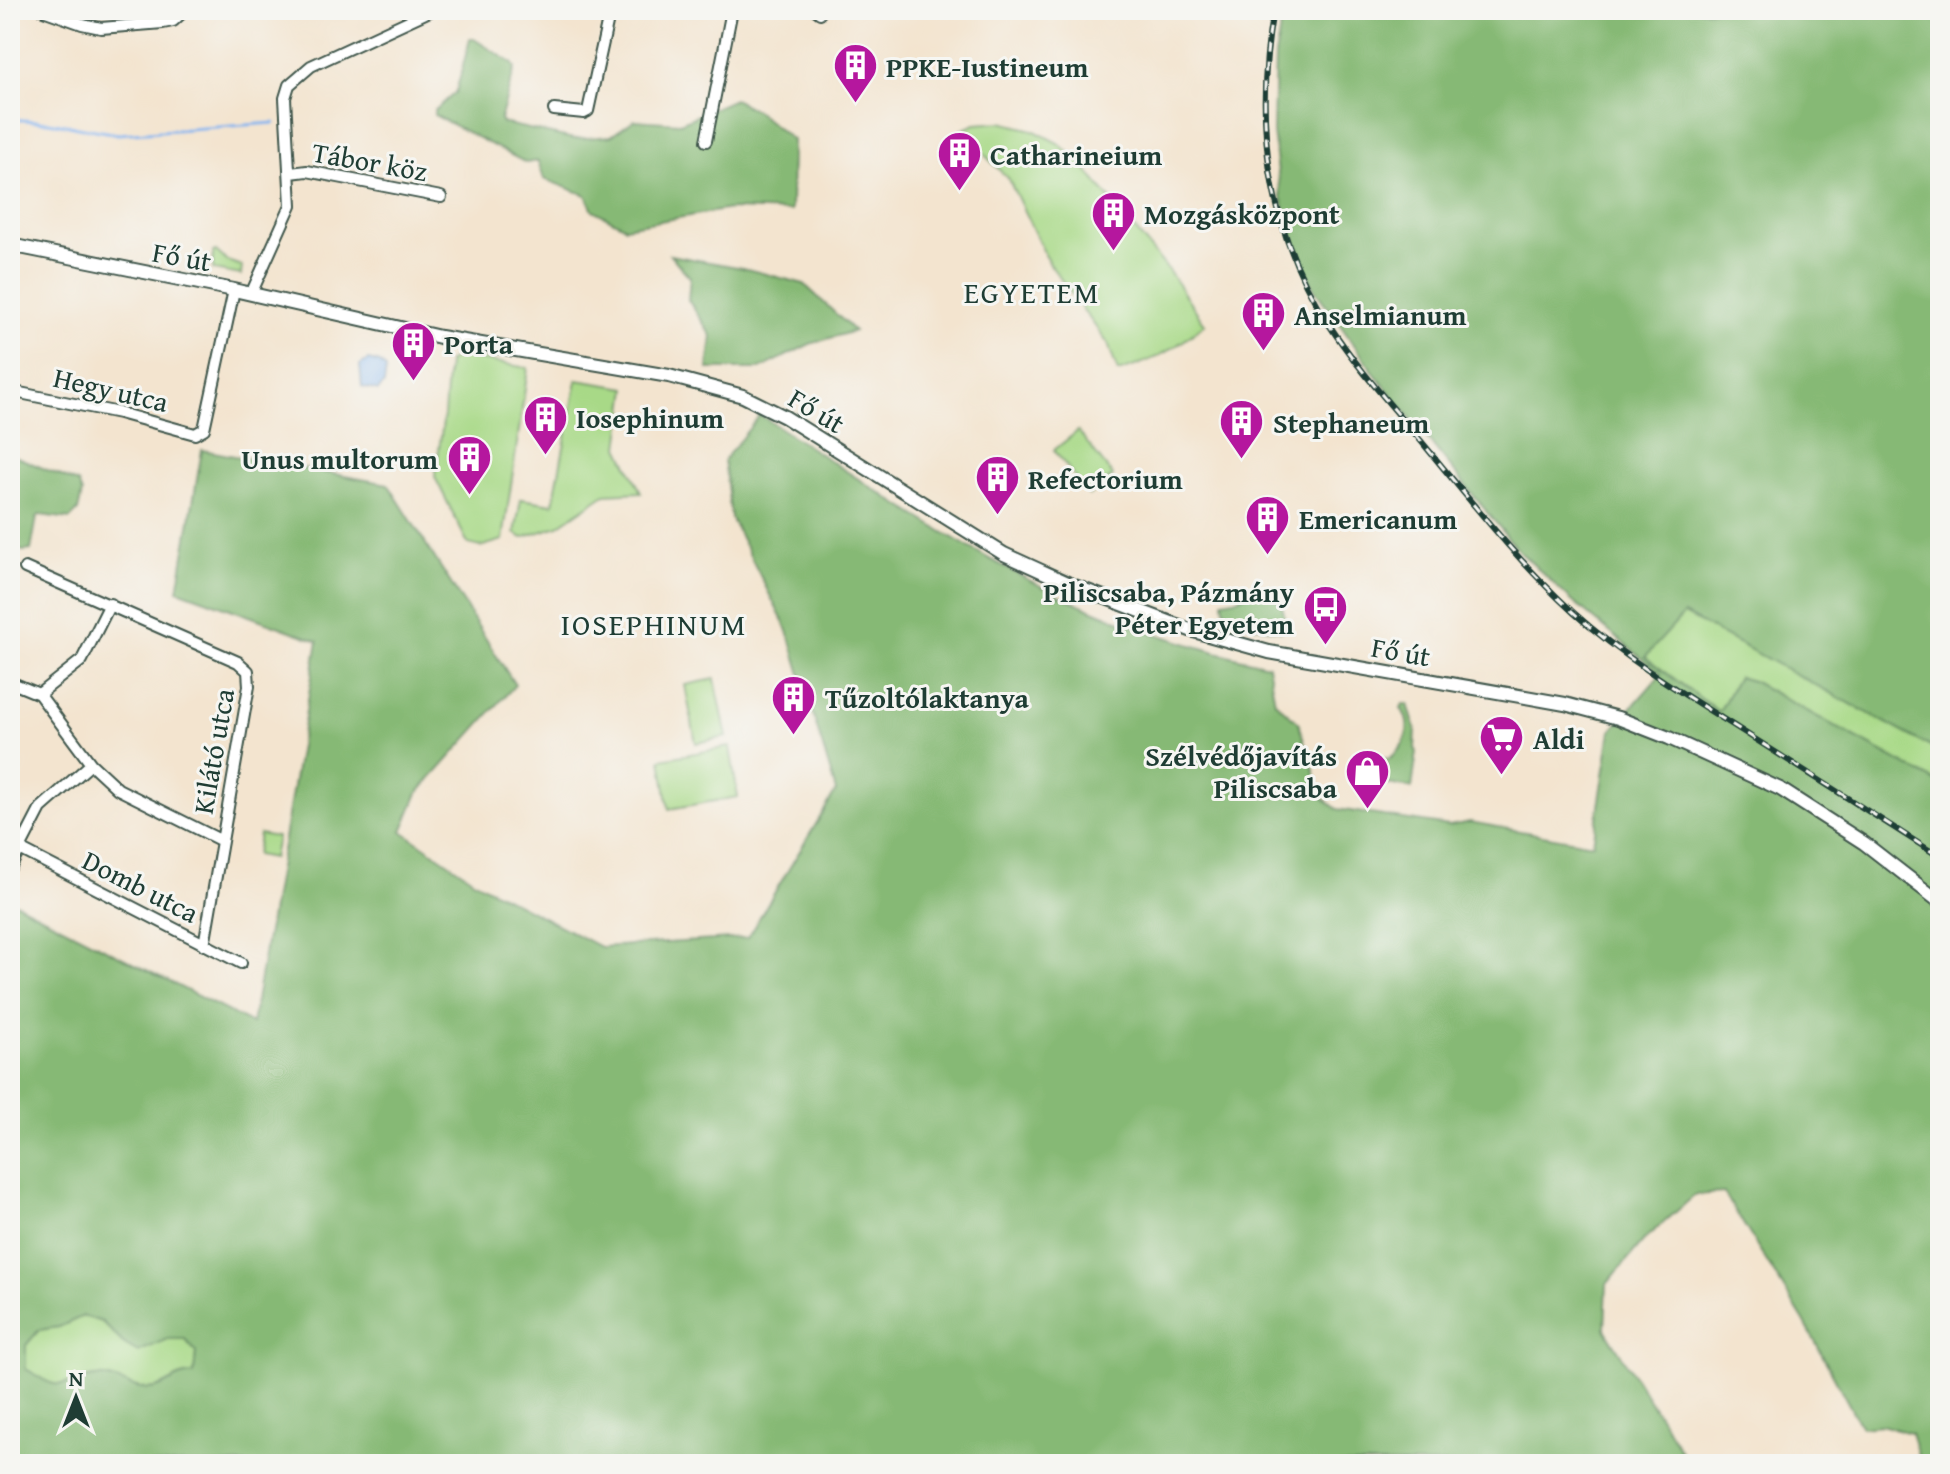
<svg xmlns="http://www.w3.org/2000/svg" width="1950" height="1474" viewBox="0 0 1950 1474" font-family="'Gentium Book Plus',serif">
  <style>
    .green { fill: #a8d987; stroke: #648b5e; stroke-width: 2 }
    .forest { fill: #86b974; stroke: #527b54; stroke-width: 2; fill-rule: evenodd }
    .water { fill: #82b4ef; stroke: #507892; stroke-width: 2 }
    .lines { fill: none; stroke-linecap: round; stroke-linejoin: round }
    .stream { stroke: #82b4ef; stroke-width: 3 }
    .minor-casing { stroke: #3f564b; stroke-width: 14 }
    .major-casing { stroke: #3f564b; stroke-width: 16 }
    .minor { stroke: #fff; stroke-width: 10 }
    .major { stroke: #fff; stroke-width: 12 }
    .rail-casing { stroke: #1f3d34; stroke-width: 6 }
    .rail { stroke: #f6f6f2; stroke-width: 3; stroke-dasharray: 9; stroke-linecap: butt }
    .labels { text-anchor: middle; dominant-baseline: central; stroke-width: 6; stroke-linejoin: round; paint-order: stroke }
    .poi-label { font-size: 28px; font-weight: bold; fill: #1f3d34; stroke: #f6f6f2; text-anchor: start }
    .street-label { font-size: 28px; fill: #1f3d34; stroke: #f6f6f2 }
    .neighbourhood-label { font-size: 30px; letter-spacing: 2px; fill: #1f3d34; stroke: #f6f6f2 }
  </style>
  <rect width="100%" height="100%" fill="#f6f6f2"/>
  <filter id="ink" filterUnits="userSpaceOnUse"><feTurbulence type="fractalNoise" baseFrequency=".0125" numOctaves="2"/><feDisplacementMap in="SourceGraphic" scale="16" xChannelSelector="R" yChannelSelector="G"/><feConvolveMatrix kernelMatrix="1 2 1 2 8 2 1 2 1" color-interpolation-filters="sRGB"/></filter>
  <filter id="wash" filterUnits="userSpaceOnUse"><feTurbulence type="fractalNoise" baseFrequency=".006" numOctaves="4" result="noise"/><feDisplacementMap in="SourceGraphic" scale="32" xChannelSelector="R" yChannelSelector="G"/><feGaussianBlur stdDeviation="1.8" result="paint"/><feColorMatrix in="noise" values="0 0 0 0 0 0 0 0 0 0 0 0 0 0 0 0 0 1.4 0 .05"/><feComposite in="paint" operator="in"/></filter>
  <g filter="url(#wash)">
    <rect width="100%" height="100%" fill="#f3e4cf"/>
    <path class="green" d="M1001,122L1033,130L1058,143L1082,164L1168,270L1205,324C1174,350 1157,359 1118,372L1108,344L1049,263L1009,180L961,130L975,124Z
      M216,251L227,261L242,266L241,275L213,270V252Z
      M459,356L528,368L503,540L480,547L468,544L435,477L444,415L448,362Z
      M577,380L627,388L619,447L641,492L605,494L558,526L522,538L515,533L521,499L553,504Z
      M1078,431L1113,476L1089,495L1054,450Z
      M1684,613L1940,752V784L1752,681L1738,677L1719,712L1645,657Z
      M715,679L727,737L696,743L685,685Z
      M730,747L738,797L669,809L661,759Z
      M259,834L277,837L273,858L256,855Z
      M83,1316L102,1322L123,1343L138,1352L168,1339H185L196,1352L194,1374C176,1375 173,1382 159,1387C141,1394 121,1380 104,1377C86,1374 71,1387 54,1384C44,1382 35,1374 26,1369V1345L39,1330L59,1327Z"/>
    <path class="forest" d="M1283,10H1940V752L1684,614L1645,657L1719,712L1738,677L1752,681L1940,784V1464H1921L1911,1433L1881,1425L1861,1427L1804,1321L1724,1193L1695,1195L1643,1241L1607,1284L1605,1329L1689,1464H10V900L252,1024L318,641L178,590L202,450L388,484L515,685L418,793L402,831L478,883L600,947L747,938L836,791L788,631L731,518L724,460L760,415C858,478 954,545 1059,595C1125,626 1197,649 1268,665L1275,702L1298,722L1323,798L1337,809L1449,826L1470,822L1593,844L1611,731L1661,674L1573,602L1518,550L1378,378L1313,287L1292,233L1281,197L1273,132L1275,56ZM83,1316L102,1322L123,1343L138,1352L168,1339H185L196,1352L194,1374C176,1375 173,1382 159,1387C141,1394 121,1379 104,1377C86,1374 71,1387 54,1384C44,1382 35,1374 26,1369V1345L39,1330L59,1327Z
      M470,39H474L512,63L515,68L500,120L502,123L574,139L611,136L634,120L680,123L734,99L755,110L792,140L791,211L730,209L625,227L593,210L586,195L544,179L538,161L526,163L434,115V111L456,92Z
      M670,255L743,268L804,284L854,331L810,344L760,369H708L712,336L688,300L690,277Z
      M10,454L78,483L82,493L78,511L70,519L40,515L37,517L31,550L23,551L10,546Z
      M1254,590C1277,591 1290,610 1282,631C1263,627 1223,626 1223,601L1239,598Z
      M1403,704H1408L1416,731L1415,748L1417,752L1412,788L1369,781L1374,756L1389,759C1406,746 1414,728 1401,708Z"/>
    <path class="water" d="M368,360L380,363L386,369L384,384L378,391L362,387L360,365Z"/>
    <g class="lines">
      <path class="stream" d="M10,119L49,122L118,134L274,123"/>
    </g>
  </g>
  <g filter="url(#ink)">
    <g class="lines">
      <defs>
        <path id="minor" d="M43,10L82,24L101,28L163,23L173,21L185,10
          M816,10L820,13
          M554,110L584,113L588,111L610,10
          M706,141L732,10
          M291,173L307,171L441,197
          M251,294L291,205L285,98L289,85L311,66L432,10
          M10,391L119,413L195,434L204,429L234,290
          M25,568L238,662L248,671L249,686L204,945
          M10,682L39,694L91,764L118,789L222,841
          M39,694L82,660L110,604
          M10,844L241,963
          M10,868L41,808L91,764"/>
        <path id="major" d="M10,245L234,290L440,337L669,376L743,396L785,417L1004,554L1072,585L1190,630L1269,652L1565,704L1618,718L1669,738L1780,789L1864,843L1940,902"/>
      </defs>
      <use href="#minor" class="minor-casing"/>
      <use href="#major" class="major-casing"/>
      <use href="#minor" class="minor"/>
      <use href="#major" class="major"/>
      <defs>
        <path id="rail" d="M1273,10C1254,118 1266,229 1328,323C1355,365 1389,403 1421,441C1470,500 1517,561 1574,613C1623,657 1680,692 1736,727C1804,770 1872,813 1940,857"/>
      </defs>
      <use href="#rail" class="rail-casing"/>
      <use href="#rail" class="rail"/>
    </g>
  </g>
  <defs>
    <symbol id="building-pin" viewBox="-11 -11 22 30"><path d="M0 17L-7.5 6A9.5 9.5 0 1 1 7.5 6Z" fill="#b5179e" stroke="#f6f6f2"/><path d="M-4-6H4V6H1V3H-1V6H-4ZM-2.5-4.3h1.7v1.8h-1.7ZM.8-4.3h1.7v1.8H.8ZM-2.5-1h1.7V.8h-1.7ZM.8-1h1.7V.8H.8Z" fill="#fff"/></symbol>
    <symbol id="bus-pin" viewBox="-11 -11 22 30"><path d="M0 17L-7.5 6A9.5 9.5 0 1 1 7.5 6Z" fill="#b5179e" stroke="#f6f6f2"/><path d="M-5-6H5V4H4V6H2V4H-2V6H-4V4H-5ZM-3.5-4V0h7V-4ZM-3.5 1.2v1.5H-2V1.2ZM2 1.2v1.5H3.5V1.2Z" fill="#fff"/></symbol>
    <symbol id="supermarket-pin" viewBox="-11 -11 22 30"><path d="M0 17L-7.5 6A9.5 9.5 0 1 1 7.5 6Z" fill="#b5179e" stroke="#f6f6f2"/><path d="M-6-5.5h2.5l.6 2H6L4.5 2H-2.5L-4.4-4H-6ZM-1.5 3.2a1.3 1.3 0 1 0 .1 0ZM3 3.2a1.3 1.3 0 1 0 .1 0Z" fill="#fff"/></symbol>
    <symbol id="shop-pin" viewBox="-11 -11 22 30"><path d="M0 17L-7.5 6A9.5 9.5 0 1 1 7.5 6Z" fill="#b5179e" stroke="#f6f6f2"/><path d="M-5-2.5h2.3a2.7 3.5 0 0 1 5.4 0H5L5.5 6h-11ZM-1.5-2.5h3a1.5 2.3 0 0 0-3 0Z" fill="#fff"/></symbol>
  </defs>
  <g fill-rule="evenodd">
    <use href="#building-pin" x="830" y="40" width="51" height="69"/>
    <use href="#building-pin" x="934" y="128" width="51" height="69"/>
    <use href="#building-pin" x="1088" y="188" width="51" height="69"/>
    <use href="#building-pin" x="1238" y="288" width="51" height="69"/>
    <use href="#building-pin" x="388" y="318" width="51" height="69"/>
    <use href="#building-pin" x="520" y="392" width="51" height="69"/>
    <use href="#building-pin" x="1216" y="396" width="51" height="69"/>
    <use href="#building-pin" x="444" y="432" width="51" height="69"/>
    <use href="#building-pin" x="972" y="452" width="51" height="69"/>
    <use href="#building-pin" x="1242" y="492" width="51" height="69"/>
    <use href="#bus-pin" x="1300" y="582" width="51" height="69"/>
    <use href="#building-pin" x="768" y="672" width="51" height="69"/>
    <use href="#supermarket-pin" x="1476" y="712" width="51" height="69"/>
    <use href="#shop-pin" x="1342" y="746" width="51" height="69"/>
  </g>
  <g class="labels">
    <g class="poi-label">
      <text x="886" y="66">PPKE-Iustineum</text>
      <text x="990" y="154">Catharineium</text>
      <text x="1144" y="213">Mozgásközpont</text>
      <text x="1294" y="314">Anselmianum</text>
      <text x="444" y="343">Porta</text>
      <text x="576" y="417">Iosephinum</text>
      <text x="1273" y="422">Stephaneum</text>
      <text x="438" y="458" text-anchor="end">Unus multorum</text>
      <text x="1028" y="478">Refectorium</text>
      <text x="1299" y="518">Emericanum</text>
      <text x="1294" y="591" text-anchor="end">Piliscsaba, Pázmány<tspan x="1294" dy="32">Péter Egyetem</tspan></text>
      <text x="825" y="697">Tűzoltólaktanya</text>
      <text x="1533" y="738">Aldi</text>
      <text x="1337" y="755" text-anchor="end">Szélvédőjavítás<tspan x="1337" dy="32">Piliscsaba</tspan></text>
    </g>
    <g class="street-label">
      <text transform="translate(370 161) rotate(10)">Tábor köz</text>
      <text transform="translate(182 256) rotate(10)">Fő út</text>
      <text transform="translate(111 389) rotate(13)">Hegy utca</text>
      <text transform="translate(817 410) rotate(31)">Fő út</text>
      <text transform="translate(1401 651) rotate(10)">Fő út</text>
      <text transform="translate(213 751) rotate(-80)">Kilátó utca</text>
      <text transform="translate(141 886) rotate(27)">Domb utca</text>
    </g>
    <g class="neighbourhood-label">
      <text x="1032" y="292">EGYETEM</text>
      <text x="654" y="624">IOSEPHINUM</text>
    </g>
  </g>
  <rect width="1950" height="1474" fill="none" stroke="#f6f6f2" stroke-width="40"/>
  <g transform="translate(76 1398)" stroke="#f6f6f2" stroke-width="6" paint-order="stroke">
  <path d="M0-6L14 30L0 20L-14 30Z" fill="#1f3d34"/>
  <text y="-12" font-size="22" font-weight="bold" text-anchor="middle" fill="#1f3d34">N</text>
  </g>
</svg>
